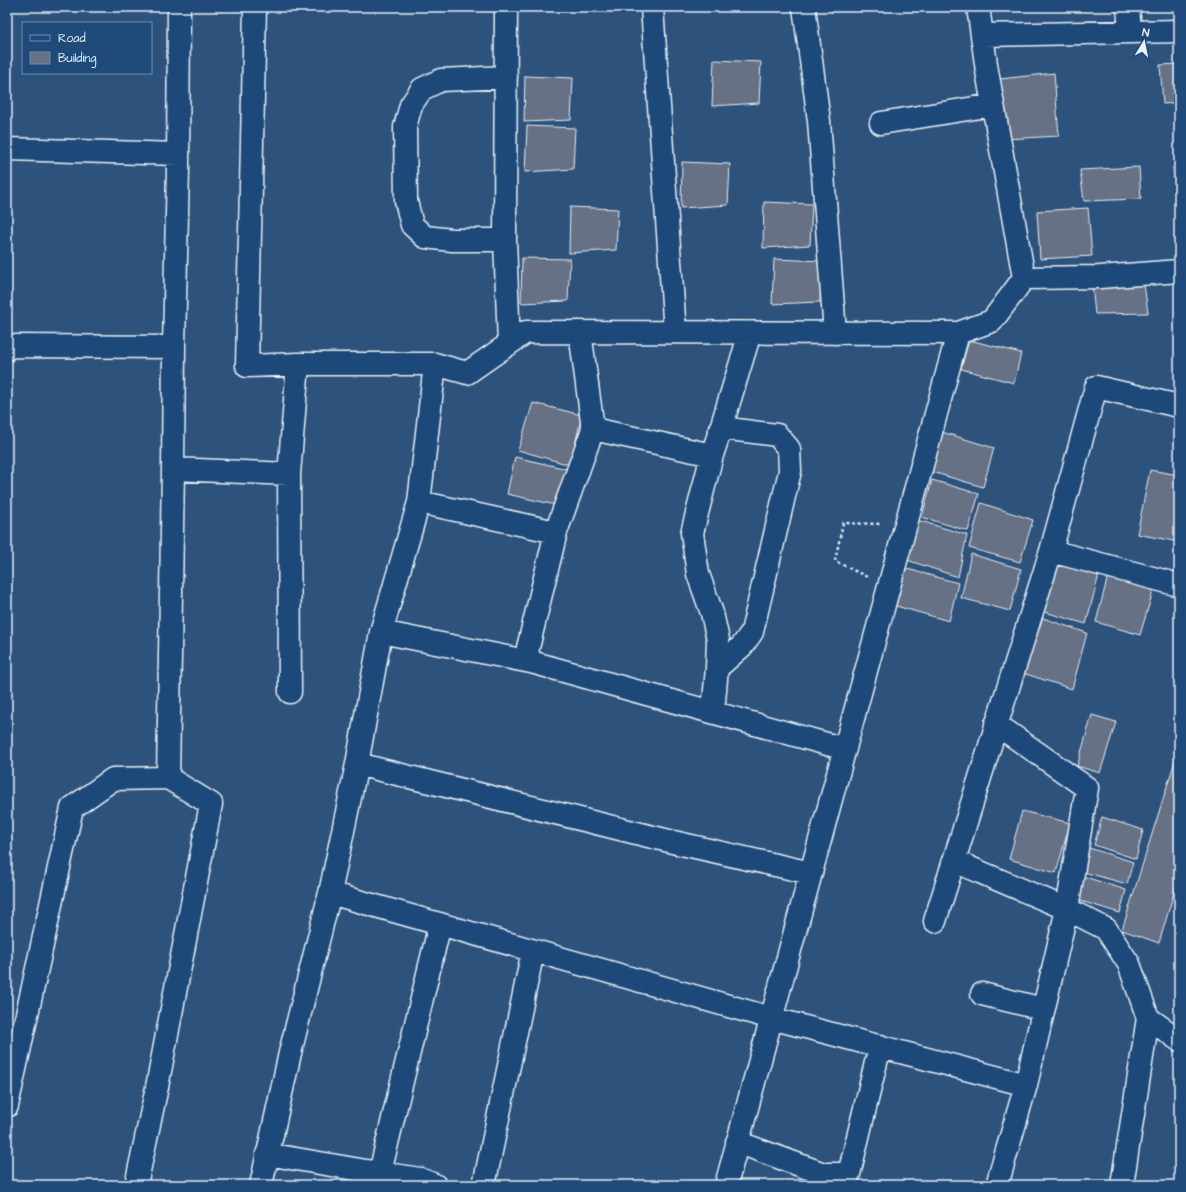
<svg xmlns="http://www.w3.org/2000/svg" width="1186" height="1192" viewBox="0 0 1186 1192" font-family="'Architects Daughter',sans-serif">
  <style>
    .building { fill: #667185; stroke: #e8f1f8 }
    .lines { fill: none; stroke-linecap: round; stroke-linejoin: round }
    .minor-casing { stroke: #e8f1f8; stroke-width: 25 }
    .path { stroke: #e8f1f8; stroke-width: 2.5; stroke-dasharray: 3 3; stroke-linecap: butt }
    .minor { stroke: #1f4a7a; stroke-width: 22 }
  </style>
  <rect width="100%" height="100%" fill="#2d527c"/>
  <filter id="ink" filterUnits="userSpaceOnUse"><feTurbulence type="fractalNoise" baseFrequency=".025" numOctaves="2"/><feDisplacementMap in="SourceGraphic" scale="8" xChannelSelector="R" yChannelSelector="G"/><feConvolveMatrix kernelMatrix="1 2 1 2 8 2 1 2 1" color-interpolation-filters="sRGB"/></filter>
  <g filter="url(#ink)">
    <path class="building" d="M714,60L761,62L759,103L712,106Z
      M1179,64V103L1163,104L1160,65Z
      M1054,73L1059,136L1006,139L1000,79Z
      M525,76L573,78L571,120L524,122Z
      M527,126L575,128L573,169L525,172Z
      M682,162L730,164L728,205L681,208Z
      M1139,167L1141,199L1084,201L1080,170Z
      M1173,167H1179V206H1176Z
      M764,202L812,204L810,245L763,248Z
      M570,207L618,209L616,250L569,253Z
      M1088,208L1092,256L1040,259L1037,211Z
      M522,258L570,259L568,301L521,303Z
      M774,259L822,261L820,302L772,304Z
      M1144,284L1148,313L1095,314L1092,285Z
      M969,340L1021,353L1014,383L961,369Z
      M533,403L582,415L570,465L518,450Z
      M942,432L994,448L983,487L932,472Z
      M515,457L567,469L560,506L507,494Z
      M1150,470L1179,475V542L1137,534Z
      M932,480L979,494L968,531L922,517Z
      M981,503L1033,520L1020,562L969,548Z
      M917,520L967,535L958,577L907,560Z
      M971,554L1021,569L1010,611L961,598Z
      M1054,556L1100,571L1086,624L1038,610Z
      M904,568L958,583L949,621L896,606Z
      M1108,576L1154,588L1140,635L1096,622Z
      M1040,617L1087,633L1072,689L1023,673Z
      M1092,715L1116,722L1100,773L1077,766Z
      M1179,748V876L1159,943L1122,930Z
      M1022,811L1070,823L1056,873L1009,859Z
      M1102,817L1143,830L1136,859L1094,845Z
      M1086,847L1133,862L1127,884L1080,871Z
      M1079,875L1126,890L1120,913L1074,899Z"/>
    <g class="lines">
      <defs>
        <path id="minor" d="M255,7L247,366L298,364
          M506,7L505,240L509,344
          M652,7L675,332
          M804,7L819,121L835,333
          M1128,7L1130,32
          M982,35L1179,31
          M881,123L993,105
          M7,149L178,154
          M505,240H452L425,237L412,225L406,201L405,127L411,105L422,89L441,80L506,77
          M1024,278L1100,277L1179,271
          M580,332L593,429L712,455L721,428L750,333
          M7,349L11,346L174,347
          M593,429L556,532L527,652L531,662L845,749
          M712,455L692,533L698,574L712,613L718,640L717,668L713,712
          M173,469L289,474L298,364H435
          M289,474L290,692
          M419,502L556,532
          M1051,551L1179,585
          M381,632L531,662
          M717,668L742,646L752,632L790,471L789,449L777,435L721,428
          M996,724L1087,788L1067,909L1106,929L1129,964L1148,1018L1179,1040
          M357,764L673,842L811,873
          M168,778L173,469L174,347L178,168L179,7
          M954,861L1067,909L1026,1085L997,1185
          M330,893L771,1018L1026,1085
          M935,921L1051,551L1096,387L1179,406
          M982,994L1043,1009
          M7,1106L72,808L113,779L168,778L211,804L157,1087L136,1185
          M737,1142L824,1174H849L880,1046
          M267,1154L366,1171L420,1179L435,1185
          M261,1185L290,1053L330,893L357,764L381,632L419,502L435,364L467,373L526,332L958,333L992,321L1024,278L987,71L978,7
          M377,1185L440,924
          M484,1185L533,951
          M726,1185L958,333
          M1122,1185L1148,1018"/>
      </defs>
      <use href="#minor" class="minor-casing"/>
      <path class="path" d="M867,577L835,561L843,523L882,524"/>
      <use href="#minor" class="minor"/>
    </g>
  </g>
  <rect width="1186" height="1192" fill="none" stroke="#1f4a7a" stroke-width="24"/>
  <rect x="12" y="12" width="1162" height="1168" fill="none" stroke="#e8f1f8" stroke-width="1.5" filter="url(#ink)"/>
  <rect x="22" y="22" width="130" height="52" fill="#1f4a7a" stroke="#6f8dac"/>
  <rect x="30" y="35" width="20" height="6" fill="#1f4a7a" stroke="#6f8dac"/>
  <text x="58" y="42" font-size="12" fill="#e8f1f8">Road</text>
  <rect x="30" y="52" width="20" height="12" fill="#667185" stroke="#6f8dac"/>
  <text x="58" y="62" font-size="12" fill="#e8f1f8">Building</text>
  <g transform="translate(1144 42) rotate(10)" stroke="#1f4a7a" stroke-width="3" paint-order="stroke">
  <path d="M0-3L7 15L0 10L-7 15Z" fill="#e8f1f8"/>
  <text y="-6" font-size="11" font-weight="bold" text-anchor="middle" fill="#e8f1f8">N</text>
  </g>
</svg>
